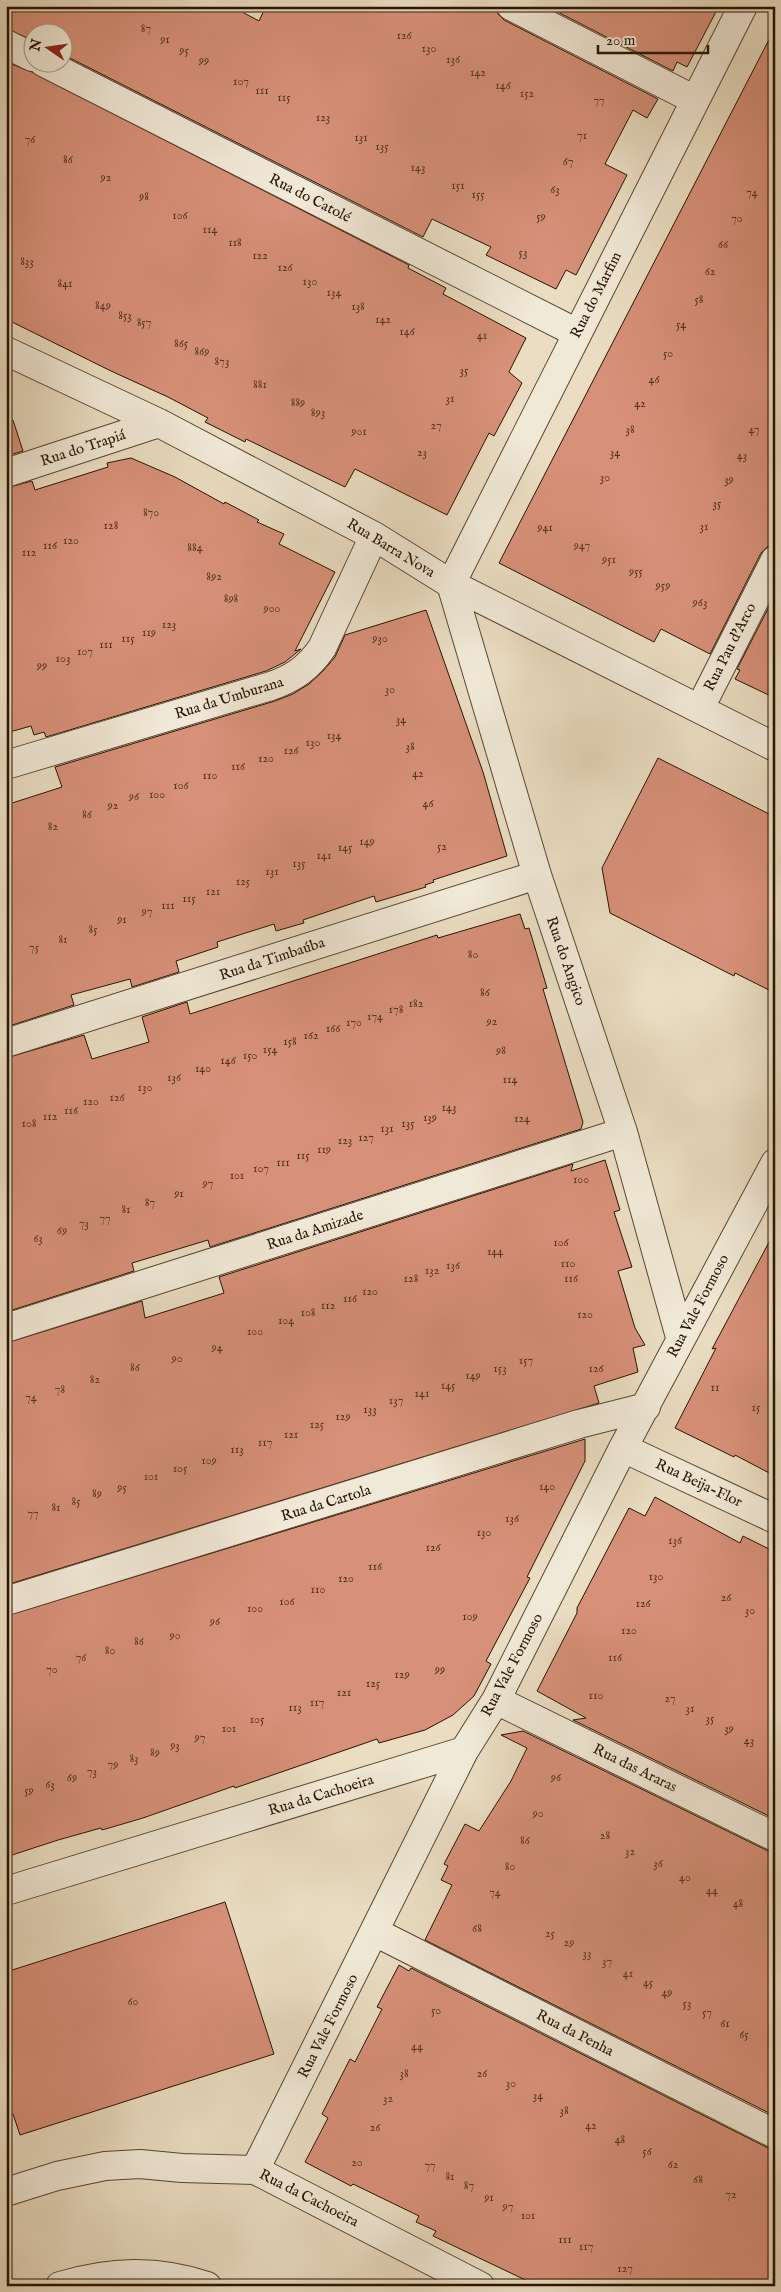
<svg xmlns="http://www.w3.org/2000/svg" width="781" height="2292" viewBox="0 0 781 2292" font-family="'IM FELL English',serif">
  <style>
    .building { fill: #d79079; stroke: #281300 }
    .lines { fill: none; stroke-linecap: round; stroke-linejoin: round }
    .minor-casing { stroke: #584630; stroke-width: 30 }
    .minor { stroke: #f1e9d7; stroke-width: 28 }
    .labels { text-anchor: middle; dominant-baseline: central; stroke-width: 4.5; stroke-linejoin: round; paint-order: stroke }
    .number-label { font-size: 12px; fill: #54321e }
    .street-label { font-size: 15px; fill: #281300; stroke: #f1e9d7 }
  </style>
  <rect width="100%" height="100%" fill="#eaddc2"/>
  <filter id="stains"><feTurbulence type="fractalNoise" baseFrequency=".004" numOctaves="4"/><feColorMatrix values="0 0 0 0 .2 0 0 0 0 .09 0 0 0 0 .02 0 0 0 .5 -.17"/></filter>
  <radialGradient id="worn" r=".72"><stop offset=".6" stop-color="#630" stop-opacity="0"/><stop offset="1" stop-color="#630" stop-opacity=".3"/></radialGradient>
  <path class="building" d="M6,6H231L259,21L266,6H495L498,14L504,20L658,99L647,118L633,110L605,164L627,175L576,275L566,270L556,289L486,255L491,247L432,219L423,237L62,54V32H32V40L6,29Z
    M546,6H719L687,67L677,62L673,71Z
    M775,28V544L767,547L761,553L710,654L661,629L654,642L499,563Z
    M6,62L32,72L409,265L408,268L446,288L443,294L526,338L509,372L522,383L494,436L489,433L447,515L355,469L345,487L246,439L245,442L205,422L208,418L168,397L111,371L6,319Z
    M13,420L23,451L6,456V421Z
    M131,458L175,477L224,504L225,502L259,520L257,522L284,534L279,544L335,572L295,651L301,649L285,662L266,671L46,737L44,732L34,735L31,726L6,733V488L32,481L35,490L108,467L107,463Z
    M775,595V698L735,679L740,670L737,669Z
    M426,610L483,772L507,856L433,880L434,882L425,885L426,887L376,902L374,896L303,920L304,923L276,931L274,924L217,942L218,947L176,961L179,972L132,987L130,979L71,995L74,1005L6,1027V805L62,787L55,767L275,701L293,694L309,684L323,671L335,657L345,635Z
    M658,758L775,817V993L735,973L734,976L610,913L602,868Z
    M520,914L525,929L529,928L547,988L543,989L583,1122L581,1129L210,1247L208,1240L132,1263L134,1271L6,1312V1058L84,1035L92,1059L149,1042L142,1017L187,1002L190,1014L437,935L438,938Z
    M605,1160L620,1210L614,1212L632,1267L618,1271L635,1328L645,1345L633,1348L638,1372L594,1386L599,1403L6,1585V1343L142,1301L145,1318L224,1293L219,1277L573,1164L571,1171Z
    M775,1231V1476L735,1455L734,1457L675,1428L716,1348L712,1349Z
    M585,1439V1461L527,1577L530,1578L486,1661L491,1664L474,1696L453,1715L425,1730L379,1743L377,1739L235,1788L234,1786L143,1818L102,1830L101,1828L58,1840L6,1857V1616Z
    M655,1497L740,1543L743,1536L775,1552V1819L573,1720L586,1718L537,1691L577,1613V1608L629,1508L645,1516Z
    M523,1731L768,1851L775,1852V2116L425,1940L452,1885L441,1880L448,1866L444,1864L465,1824L479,1831L511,1781L527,1748L501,1735Z
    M225,1902L274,2054L20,2135L13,2114L6,2116V1972Z
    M399,1965L409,1971L411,1968L768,2148L775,2149V2273L764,2286H538L433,2236L436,2231L416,2222L419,2216L353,2184L351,2186L305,2162L328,2118L322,2114L350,2059L355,2062L382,2009L377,2007Z"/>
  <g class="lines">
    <defs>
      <path id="minor" d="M511,6L695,100
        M6,44L32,57
        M43,62L577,333
        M6,351L159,423L374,536L451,584L775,747
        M6,473L159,423
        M700,708L775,560
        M6,765L271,686C294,678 308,668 322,648L374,536
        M6,1043L537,875
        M6,1328L623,1132
        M680,1337L623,1132L537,875L451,584L743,6
        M623,1448L775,1519
        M6,1601L579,1424L646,1407
        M496,1700L775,1837
        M6,1891L464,1751
        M375,1932L775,2134
        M255,2170L464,1751L496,1700L623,1448L775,1163
        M6,2192L57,2176L105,2166L140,2164L182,2168L255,2170L480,2286
        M60,2286C110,2271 157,2269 207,2286"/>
    </defs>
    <use href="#minor" class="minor-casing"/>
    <use href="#minor" class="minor"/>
  </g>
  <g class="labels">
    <g class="number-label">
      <text x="146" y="28">87</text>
      <text x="404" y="35">126</text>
      <text x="165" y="39">91</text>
      <text x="429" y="48">130</text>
      <text x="184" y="50">95</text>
      <text x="453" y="59">136</text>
      <text x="204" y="60">99</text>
      <text x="478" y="72">142</text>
      <text x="241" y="81">107</text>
      <text x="503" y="85">146</text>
      <text x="262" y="90">111</text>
      <text x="527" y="93">152</text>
      <text x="284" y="97">115</text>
      <text x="599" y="100">77</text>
      <text x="323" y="117">123</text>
      <text x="582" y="135">71</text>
      <text x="361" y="137">131</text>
      <text x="30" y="139">76</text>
      <text x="382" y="146">135</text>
      <text x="68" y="159">86</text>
      <text x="568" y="161">67</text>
      <text x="418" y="167">143</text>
      <text x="106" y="177">92</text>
      <text x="458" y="185">151</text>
      <text x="555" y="189">63</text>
      <text x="752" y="192">74</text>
      <text x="478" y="194">155</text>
      <text x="144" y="196">98</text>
      <text x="180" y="215">106</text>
      <text x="541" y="216">59</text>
      <text x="737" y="218">70</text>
      <text x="210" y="229">114</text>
      <text x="235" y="242">118</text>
      <text x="723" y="244">66</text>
      <text x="523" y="252">53</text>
      <text x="260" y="255">122</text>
      <text x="27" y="261">833</text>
      <text x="285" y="267">126</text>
      <text x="710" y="271">62</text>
      <text x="310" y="281">130</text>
      <text x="65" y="283">841</text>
      <text x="334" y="292">134</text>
      <text x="699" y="299">58</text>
      <text x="103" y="305">849</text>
      <text x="358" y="306">138</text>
      <text x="125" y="315">853</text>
      <text x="383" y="319">142</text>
      <text x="144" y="322">857</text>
      <text x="681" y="324">54</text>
      <text x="407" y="331">146</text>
      <text x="482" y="335">41</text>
      <text x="181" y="343">865</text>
      <text x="202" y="351">869</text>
      <text x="668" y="353">50</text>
      <text x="222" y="361">873</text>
      <text x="464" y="370">35</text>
      <text x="654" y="379">46</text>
      <text x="260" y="384">881</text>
      <text x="450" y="398">31</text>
      <text x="298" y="402">889</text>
      <text x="640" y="403">42</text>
      <text x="318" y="412">893</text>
      <text x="436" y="425">27</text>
      <text x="630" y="429">38</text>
      <text x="754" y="429">47</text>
      <text x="359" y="431">901</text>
      <text x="422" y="452">23</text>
      <text x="615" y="452">34</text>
      <text x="742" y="455">43</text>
      <text x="605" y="477">30</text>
      <text x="729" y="479">39</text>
      <text x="717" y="503">35</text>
      <text x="151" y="512">870</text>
      <text x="111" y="525">128</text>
      <text x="704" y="526">31</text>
      <text x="545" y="527">941</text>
      <text x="71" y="540">120</text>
      <text x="50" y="545">116</text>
      <text x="582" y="545">947</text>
      <text x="195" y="547">884</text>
      <text x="29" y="552">112</text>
      <text x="609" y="559">951</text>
      <text x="636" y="571">955</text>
      <text x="214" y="576">892</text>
      <text x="663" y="585">959</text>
      <text x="231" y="598">898</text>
      <text x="700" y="602">963</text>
      <text x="272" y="608">900</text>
      <text x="169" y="624">123</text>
      <text x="149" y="632">119</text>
      <text x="128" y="638">115</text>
      <text x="380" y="638">930</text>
      <text x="106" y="644">111</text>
      <text x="85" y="651">107</text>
      <text x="63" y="658">103</text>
      <text x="42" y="665">99</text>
      <text x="390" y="689">30</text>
      <text x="401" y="719">34</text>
      <text x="334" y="735">134</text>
      <text x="313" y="742">130</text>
      <text x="410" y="746">38</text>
      <text x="291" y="750">126</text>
      <text x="266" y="758">120</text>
      <text x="238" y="766">116</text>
      <text x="418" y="773">42</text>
      <text x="210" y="775">110</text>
      <text x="181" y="785">106</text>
      <text x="157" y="794">100</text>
      <text x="134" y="796">96</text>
      <text x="428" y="803">46</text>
      <text x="113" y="805">92</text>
      <text x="87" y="814">86</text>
      <text x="53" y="826">82</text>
      <text x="367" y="841">149</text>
      <text x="442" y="846">52</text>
      <text x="345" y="847">145</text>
      <text x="324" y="855">141</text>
      <text x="299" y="863">135</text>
      <text x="272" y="871">131</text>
      <text x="243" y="881">125</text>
      <text x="213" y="891">121</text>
      <text x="189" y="898">115</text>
      <text x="168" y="905">111</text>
      <text x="147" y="911">97</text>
      <text x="122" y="919">91</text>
      <text x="93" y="929">85</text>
      <text x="63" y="939">81</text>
      <text x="34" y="947">75</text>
      <text x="473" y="954">80</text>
      <text x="485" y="992">86</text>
      <text x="416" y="1003">182</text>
      <text x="396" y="1009">178</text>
      <text x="375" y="1016">174</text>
      <text x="492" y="1021">92</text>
      <text x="354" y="1022">170</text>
      <text x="333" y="1028">166</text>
      <text x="311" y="1035">162</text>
      <text x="290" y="1041">158</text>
      <text x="270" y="1049">154</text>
      <text x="501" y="1050">98</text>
      <text x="250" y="1055">150</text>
      <text x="228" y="1060">146</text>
      <text x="203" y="1068">140</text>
      <text x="174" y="1077">136</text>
      <text x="510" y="1079">114</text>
      <text x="145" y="1087">130</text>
      <text x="117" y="1097">126</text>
      <text x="91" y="1101">120</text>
      <text x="449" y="1107">143</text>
      <text x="71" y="1110">116</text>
      <text x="50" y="1116">112</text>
      <text x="430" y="1117">139</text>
      <text x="522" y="1118">124</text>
      <text x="29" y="1123">108</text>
      <text x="408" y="1123">135</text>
      <text x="387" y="1128">131</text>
      <text x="366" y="1137">127</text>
      <text x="345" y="1140">123</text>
      <text x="324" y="1149">119</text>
      <text x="303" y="1155">115</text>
      <text x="283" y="1162">111</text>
      <text x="261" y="1168">107</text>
      <text x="237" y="1175">101</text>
      <text x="581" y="1179">100</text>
      <text x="208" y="1183">97</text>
      <text x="179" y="1193">91</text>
      <text x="150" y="1202">87</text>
      <text x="126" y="1209">81</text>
      <text x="105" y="1218">77</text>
      <text x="84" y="1223">73</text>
      <text x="62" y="1230">69</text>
      <text x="38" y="1238">63</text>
      <text x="561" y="1242">106</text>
      <text x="495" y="1251">144</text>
      <text x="568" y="1263">110</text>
      <text x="453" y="1265">136</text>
      <text x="432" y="1270">132</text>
      <text x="411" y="1278">128</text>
      <text x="571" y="1278">116</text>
      <text x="370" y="1291">120</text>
      <text x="350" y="1298">116</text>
      <text x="328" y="1305">112</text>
      <text x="308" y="1312">108</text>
      <text x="585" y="1314">120</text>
      <text x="286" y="1320">104</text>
      <text x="255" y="1331">100</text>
      <text x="217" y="1347">94</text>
      <text x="177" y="1358">90</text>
      <text x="526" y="1360">157</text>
      <text x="135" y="1367">86</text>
      <text x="500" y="1368">153</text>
      <text x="596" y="1368">126</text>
      <text x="473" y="1375">149</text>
      <text x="95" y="1379">82</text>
      <text x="448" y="1385">145</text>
      <text x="715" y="1387">11</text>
      <text x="60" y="1389">78</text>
      <text x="422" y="1393">141</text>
      <text x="31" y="1397">74</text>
      <text x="396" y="1400">137</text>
      <text x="756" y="1407">15</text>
      <text x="370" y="1409">133</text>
      <text x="343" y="1416">129</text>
      <text x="317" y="1424">125</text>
      <text x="291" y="1434">121</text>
      <text x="265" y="1442">117</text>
      <text x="237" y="1449">113</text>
      <text x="209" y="1460">109</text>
      <text x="180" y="1468">105</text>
      <text x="151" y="1476">101</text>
      <text x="547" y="1486">140</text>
      <text x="122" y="1487">95</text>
      <text x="97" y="1493">89</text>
      <text x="76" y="1501">85</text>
      <text x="56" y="1507">81</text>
      <text x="33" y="1513">77</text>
      <text x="512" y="1518">136</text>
      <text x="484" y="1532">130</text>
      <text x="675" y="1540">136</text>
      <text x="433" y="1547">126</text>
      <text x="375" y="1566">116</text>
      <text x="656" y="1576">130</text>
      <text x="346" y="1578">120</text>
      <text x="318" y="1589">110</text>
      <text x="726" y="1597">26</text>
      <text x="287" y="1601">106</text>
      <text x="643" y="1603">126</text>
      <text x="255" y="1608">100</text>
      <text x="750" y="1610">30</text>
      <text x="470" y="1616">109</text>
      <text x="215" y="1621">96</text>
      <text x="629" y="1630">120</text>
      <text x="175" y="1635">90</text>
      <text x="139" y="1641">86</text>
      <text x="110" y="1650">80</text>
      <text x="81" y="1657">76</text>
      <text x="615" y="1657">116</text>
      <text x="52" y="1669">70</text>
      <text x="440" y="1669">99</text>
      <text x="402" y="1674">129</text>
      <text x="373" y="1683">125</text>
      <text x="344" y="1692">121</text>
      <text x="596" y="1695">110</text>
      <text x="670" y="1698">27</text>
      <text x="317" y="1702">117</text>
      <text x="295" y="1707">113</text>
      <text x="690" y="1708">31</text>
      <text x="710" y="1718">35</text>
      <text x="257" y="1719">105</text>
      <text x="229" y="1728">101</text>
      <text x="729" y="1728">39</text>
      <text x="200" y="1737">97</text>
      <text x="749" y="1740">43</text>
      <text x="175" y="1745">93</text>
      <text x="155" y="1752">89</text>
      <text x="134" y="1758">83</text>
      <text x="113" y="1764">79</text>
      <text x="92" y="1771">73</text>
      <text x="72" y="1777">69</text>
      <text x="556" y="1777">96</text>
      <text x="50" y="1784">63</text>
      <text x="29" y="1790">59</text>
      <text x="538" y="1813">90</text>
      <text x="605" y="1835">28</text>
      <text x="525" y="1840">86</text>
      <text x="630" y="1851">32</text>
      <text x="658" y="1863">36</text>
      <text x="510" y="1866">80</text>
      <text x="685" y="1877">40</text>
      <text x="712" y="1890">44</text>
      <text x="495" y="1892">74</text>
      <text x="738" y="1903">48</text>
      <text x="477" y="1928">68</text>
      <text x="550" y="1933">25</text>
      <text x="569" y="1942">29</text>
      <text x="587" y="1953">33</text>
      <text x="607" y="1961">37</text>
      <text x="628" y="1973">41</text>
      <text x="648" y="1982">45</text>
      <text x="667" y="1992">49</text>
      <text x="133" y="2001">60</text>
      <text x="687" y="2003">53</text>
      <text x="436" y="2010">50</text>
      <text x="707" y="2012">57</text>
      <text x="725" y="2023">61</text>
      <text x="744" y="2034">65</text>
      <text x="417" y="2046">44</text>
      <text x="404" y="2073">38</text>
      <text x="482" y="2073">26</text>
      <text x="511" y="2083">30</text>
      <text x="538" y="2095">34</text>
      <text x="388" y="2098">32</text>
      <text x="564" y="2110">38</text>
      <text x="591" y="2125">42</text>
      <text x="375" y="2127">26</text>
      <text x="620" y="2139">48</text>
      <text x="647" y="2151">56</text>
      <text x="357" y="2162">20</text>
      <text x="673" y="2164">62</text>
      <text x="430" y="2165">77</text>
      <text x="450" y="2176">81</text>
      <text x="698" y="2179">68</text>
      <text x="469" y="2185">87</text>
      <text x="731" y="2194">72</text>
      <text x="489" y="2197">91</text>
      <text x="508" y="2206">97</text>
      <text x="528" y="2215">101</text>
      <text x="565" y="2239">111</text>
      <text x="586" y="2246">117</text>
      <text x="625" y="2268">127</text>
    </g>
    <g class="street-label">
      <text transform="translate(310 198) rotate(27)">Rua do Catolé</text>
      <text transform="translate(596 295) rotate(-63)">Rua do Marfim</text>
      <text transform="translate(83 448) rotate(-18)">Rua do Trapiá</text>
      <text transform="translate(391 548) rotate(31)">Rua Barra Nova</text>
      <text transform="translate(730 647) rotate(-63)">Rua Pau d'Arco</text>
      <text transform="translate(229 698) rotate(-17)">Rua da Umburana</text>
      <text transform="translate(272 959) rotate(-18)">Rua da Timbaúba</text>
      <text transform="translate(566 961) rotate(71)">Rua do Angico</text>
      <text transform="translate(315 1230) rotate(-18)">Rua da Amizade</text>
      <text transform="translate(698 1306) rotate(-62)">Rua Vale Formoso</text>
      <text transform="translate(699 1483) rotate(25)">Rua Beija-Flor</text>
      <text transform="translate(326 1503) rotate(-17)">Rua da Cartola</text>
      <text transform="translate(512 1665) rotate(-62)">Rua Vale Formoso</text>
      <text transform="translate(635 1768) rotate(26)">Rua das Araras</text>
      <text transform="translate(321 1795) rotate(-17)">Rua da Cachoeira</text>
      <text transform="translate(328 2026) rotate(-63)">Rua Vale Formoso</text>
      <text transform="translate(575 2033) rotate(27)">Rua da Penha</text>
      <text transform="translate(309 2198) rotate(27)">Rua da Cachoeira</text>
    </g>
  </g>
  <rect width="781" height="2292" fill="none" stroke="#eaddc2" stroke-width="25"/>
  <rect x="8" y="8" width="766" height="2277" fill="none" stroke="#281300" stroke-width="2.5"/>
  <rect x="12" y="12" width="756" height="2267" fill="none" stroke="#281300"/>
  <g transform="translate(48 48) rotate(283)"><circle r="24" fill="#f1e9d7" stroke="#a19381"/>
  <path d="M0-4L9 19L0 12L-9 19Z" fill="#8f2418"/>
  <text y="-8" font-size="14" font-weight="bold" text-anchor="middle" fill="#281300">N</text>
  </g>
  <path d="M598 45v8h110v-8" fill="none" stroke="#281300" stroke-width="2.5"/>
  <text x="606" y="45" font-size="15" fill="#281300" stroke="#f1e9d7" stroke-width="4" paint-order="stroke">20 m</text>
  <rect width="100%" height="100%" filter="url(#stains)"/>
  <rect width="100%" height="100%" fill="url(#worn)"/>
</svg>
